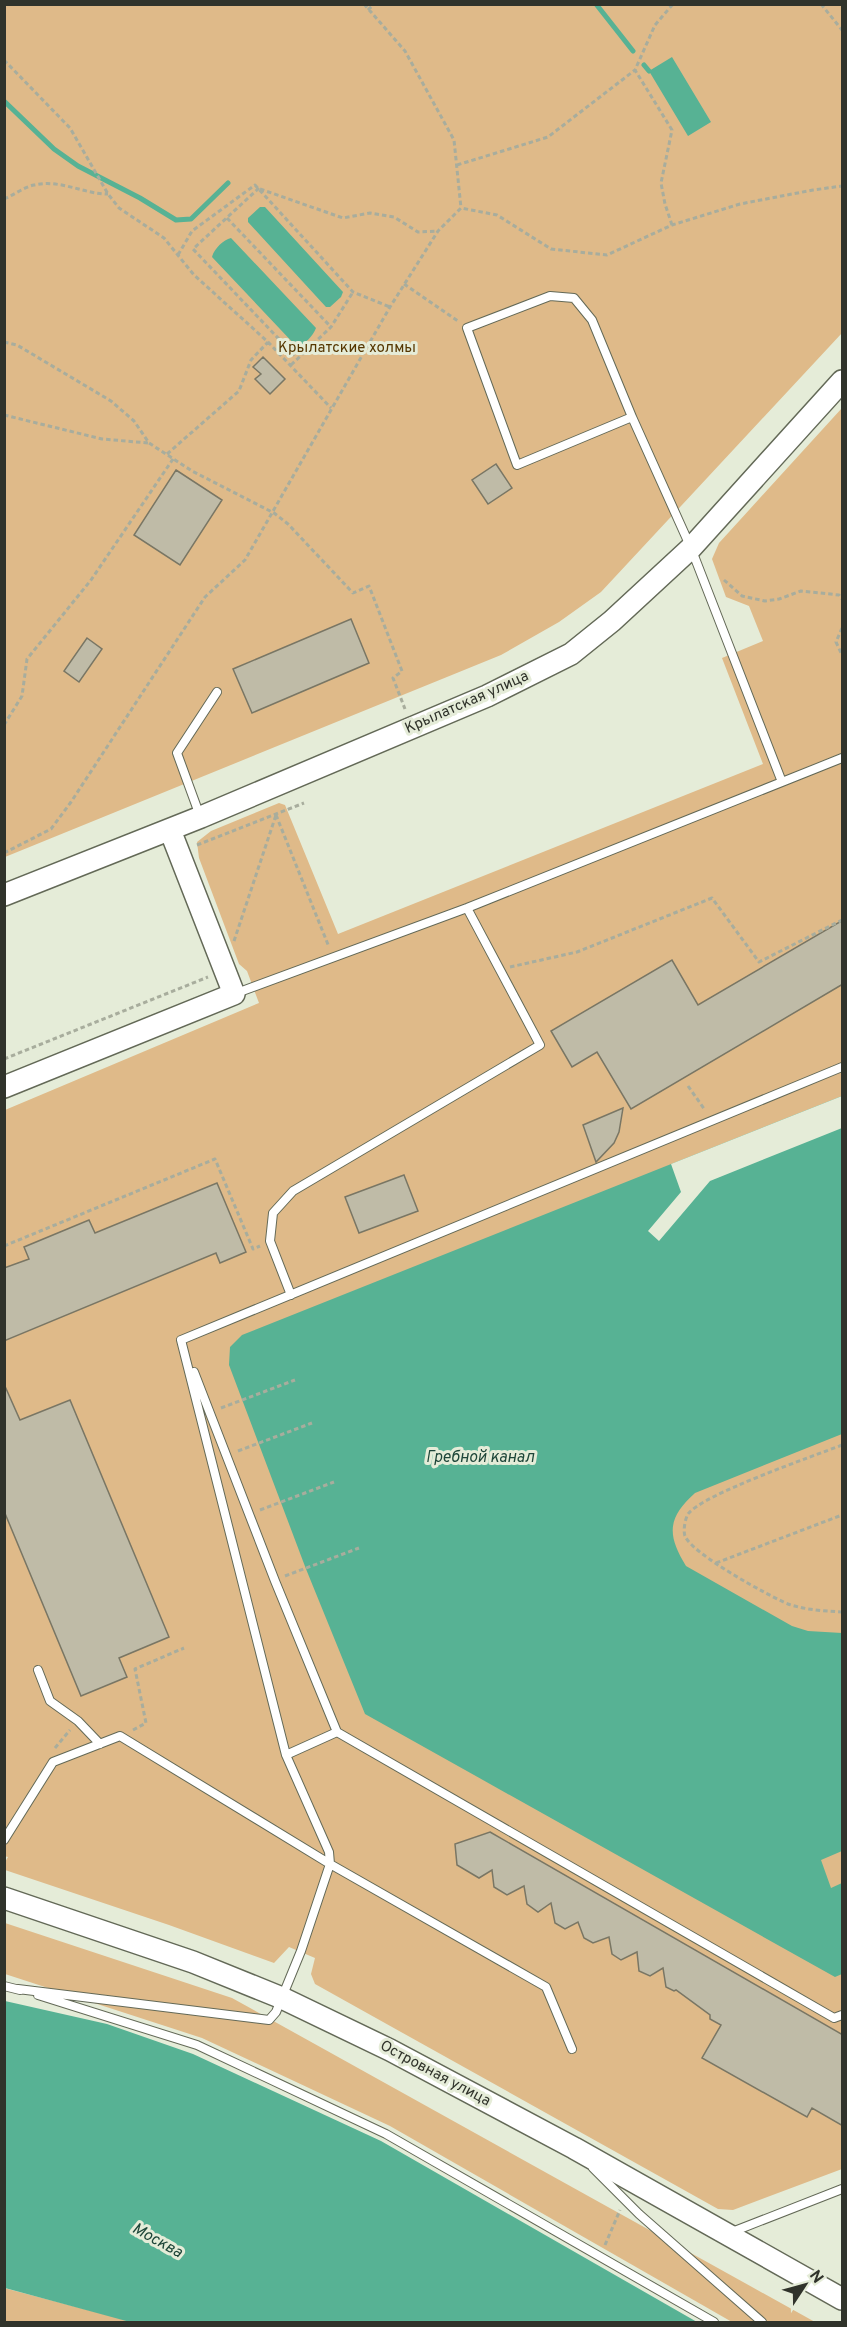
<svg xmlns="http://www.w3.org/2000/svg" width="847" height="2327" viewBox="0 0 847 2327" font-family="Overpass,sans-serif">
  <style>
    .green { fill: #dfba89 }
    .water { fill: #57b294 }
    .pier { fill: #e5ecd8 }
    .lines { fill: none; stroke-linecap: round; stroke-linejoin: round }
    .stream { stroke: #57b294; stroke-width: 5 }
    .building { fill: #bfbba7; stroke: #797664; stroke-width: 1.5 }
    .lane-casing { stroke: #636957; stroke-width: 10 }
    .secondary-casing { stroke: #636957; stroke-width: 24 }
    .path { stroke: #a8ad9d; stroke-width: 3; stroke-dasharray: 4.5 3; stroke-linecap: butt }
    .lane { stroke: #fff; stroke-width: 8 }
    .secondary { stroke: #fff; stroke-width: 21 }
    .labels { text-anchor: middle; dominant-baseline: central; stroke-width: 6; stroke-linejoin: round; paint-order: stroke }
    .park-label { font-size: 15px; fill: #553600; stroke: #e5ecd8 }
    .street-label { font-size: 15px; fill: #30332b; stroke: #e5ecd8 }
    .water-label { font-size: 16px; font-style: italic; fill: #1e4639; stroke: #e5ecd8 }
  </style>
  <rect width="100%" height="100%" fill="#e5ecd8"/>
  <path class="green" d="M4,5H842V333L601,592L559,622L501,655L5,857Z
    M842,408V2169L733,2210L718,2209L315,1984L311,1974L315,1958L289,1947L274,1963L169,1925L5,1870V1862L8,1857L4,1856L5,1110L259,1003L247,971L239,964L199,858L197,842L211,831L279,803L285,805L338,934L763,764L722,658L763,641L749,606L726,597L712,559L719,543Z
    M5,1923L232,1998L815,2322H732L390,2126L202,2038L5,1974Z
    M4,2288L126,2320L130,2322H5Z"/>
  <path class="water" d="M672,57L711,122L688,136L649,71Z
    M260,207H265L343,292L341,297L330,307H326L248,222V218Z
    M231,238L316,328C313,336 305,344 297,347L212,257C214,249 223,240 231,238Z
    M842,1096V1434L695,1493C667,1518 667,1535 686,1566L792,1626L808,1631L842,1633V1851L821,1860L831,1888L842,1883V1974L835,1977L365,1714L306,1569L229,1365L230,1347L242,1335Z
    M5,2001L107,2024L193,2054L381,2141L697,2322H130L5,2288Z"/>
  <path class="pier" d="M842,1096V1128L710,1181L659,1241L648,1231L681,1192L671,1164Z"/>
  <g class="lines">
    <path class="stream" d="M596,4L633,51
      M644,65L649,71
      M4,101L54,149L78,166L140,198L176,220L191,219L228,183"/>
  </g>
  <path class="building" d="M263,357L285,379L270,394L255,379L261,374L253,367Z
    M496,464L512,488L488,504L472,480Z
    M176,470L222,500L180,565L134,535Z
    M351,619L369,663L252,713L233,669Z
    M87,638L102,649L79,682L64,671Z
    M843,920V984L631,1109L597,1052L572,1067L551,1031L672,960L698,1005Z
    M623,1108L619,1132L614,1143L596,1162L583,1125Z
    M404,1175L418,1211L359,1233L345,1197Z
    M217,1183L246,1252L220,1263L216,1253L4,1341V1268L29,1259L24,1247L89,1220L95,1233Z
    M4,1384L20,1420L70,1400L169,1637L119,1658L127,1677L81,1696L4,1511Z
    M490,1832L843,2035V2126L812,2108L807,2117L702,2058L721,2025L710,2019V2015L676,1990L674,1991L666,1987L663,1968L650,1976L639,1971L637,1952L621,1960L612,1954L609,1937L593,1943L584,1938L578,1922L565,1929L555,1923L551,1903L538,1912L527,1904L524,1886L507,1895L494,1887L492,1870L479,1878L457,1865L455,1844Z"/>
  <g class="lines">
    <defs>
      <path id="lane" d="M632,417L592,320L574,298L550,296L467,328L517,465L632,417L691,548L782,782
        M200,816L177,753L217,692
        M234,994L467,908L842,758
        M291,1295L270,1241L273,1213L293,1191L540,1045L467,908
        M181,1340L842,1067
        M194,1372L275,1581L337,1732L286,1755
        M38,1670L50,1701L78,1721L100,1744
        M337,1732L834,2018L842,2015
        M4,1840L53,1762L120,1736L330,1864L546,1987L572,2049
        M4,1986L20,1990
        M18,1989L269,2020L276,2012L301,1951L330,1864L329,1852L286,1755L181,1340
        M38,1995L197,2045L386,2134L714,2322
        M593,2168L639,2214L762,2322
        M732,2232L842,2189"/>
      <path id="secondary" d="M4,895L201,817L487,696L571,654L612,621L691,548L842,381
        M4,1087L234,994L170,830
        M4,1898L193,1962L282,1998L390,2050L574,2148L842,2299"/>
    </defs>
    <use href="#lane" class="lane-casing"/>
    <use href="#secondary" class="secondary-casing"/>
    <path class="path" d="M364,4L405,51L454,140L461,208
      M821,4L842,30
      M368,10L374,4
      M4,60L70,128L108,194L119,208L164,238L194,275L268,342L331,408
      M457,165L548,137L635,70
      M259,188L193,249L298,359
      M260,189L343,218L370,213L394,217L418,232L438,231
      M4,199C14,195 24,187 34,185C61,179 83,194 108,194
      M227,218L331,327
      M672,225L665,204L661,183L672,130L635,70L655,25L673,4
      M178,255L192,231L255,185L353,292L390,307
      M404,284L458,321
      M4,342L17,345L111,401L134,421L149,443L192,471L274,513L288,524L353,593L369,586L402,671L393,678L405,709
      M291,365L331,327L353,292
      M4,415L102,439L149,443
      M167,454L239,391L251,360L268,342
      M724,580L742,596L765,601L779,599L801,591L839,595L842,599
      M842,628L836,642L842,655
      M4,725L22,696L27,659L91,580L173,459
      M276,815L329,947
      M197,845L304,803
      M4,853L51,829L71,802L205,597L245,560L390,307L438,231L461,208L497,215L551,249L607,255L672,225L740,204L813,190L842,186
      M234,941L276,815
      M510,967L577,952L712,898L759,962L842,920
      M4,1059L208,977
      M688,1086L705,1110
      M4,1246L215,1159L253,1249L260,1246
      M221,1408L295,1380
      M842,1445C814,1456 703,1494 688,1514C685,1519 683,1531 685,1536C692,1554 769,1596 788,1604C806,1610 824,1611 842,1612
      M238,1451L312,1423
      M260,1510L334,1482
      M716,1563L842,1515
      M285,1576L359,1548
      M133,1730L146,1723L135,1669L184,1648
      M55,1748L70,1730
      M605,2245L620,2210"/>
    <use href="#lane" class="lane"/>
    <use href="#secondary" class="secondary"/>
  </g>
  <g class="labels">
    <g class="park-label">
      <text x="347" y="348">Крылатские холмы</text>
    </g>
    <g class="street-label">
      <text transform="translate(467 703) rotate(-24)">Крылатская улица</text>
      <text transform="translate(435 2074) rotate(28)">Островная улица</text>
    </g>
    <g class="water-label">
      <text x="480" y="1458">Гребной канал</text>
      <text transform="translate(157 2241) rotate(29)">Москва</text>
    </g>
  </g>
  <rect width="847" height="2327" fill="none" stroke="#30332b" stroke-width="12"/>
  <g transform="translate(805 2285) rotate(54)" stroke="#e5ecd8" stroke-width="4.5" paint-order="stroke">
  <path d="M0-4.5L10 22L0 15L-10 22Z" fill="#30332b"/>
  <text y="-9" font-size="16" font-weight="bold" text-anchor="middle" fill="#30332b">N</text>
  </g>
</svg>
